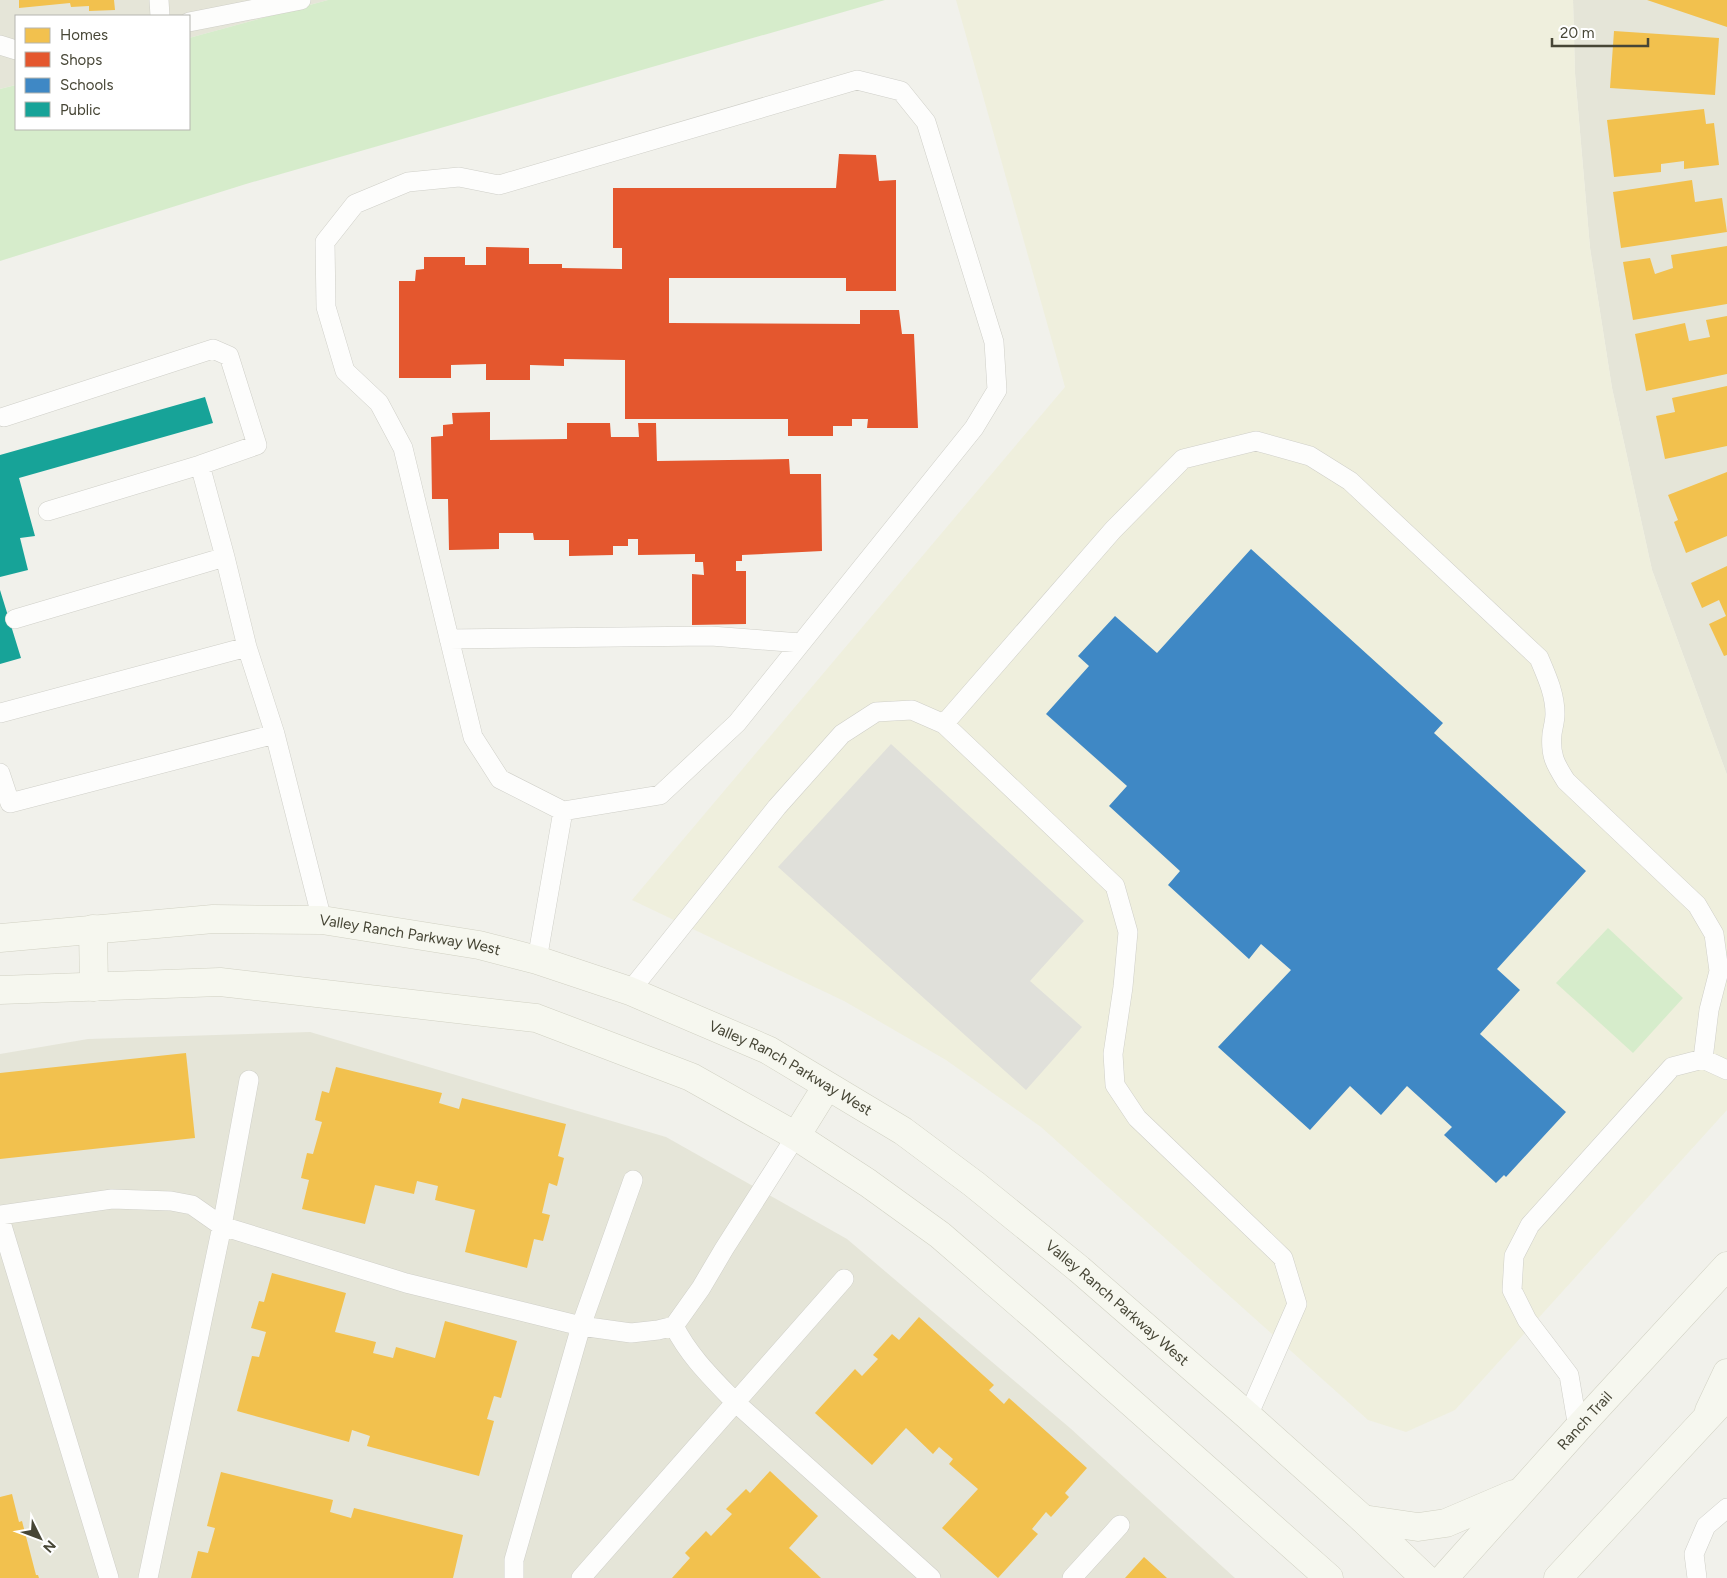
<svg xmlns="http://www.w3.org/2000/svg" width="1727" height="1578" viewBox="0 0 1727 1578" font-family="Figtree,sans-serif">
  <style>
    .residential { fill: #e5e5d8 }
    .education { fill: #efefdd }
    .green { fill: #d6eccb }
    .parking { fill: #e0e0da }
    .homes { fill: #f2c14e }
    .shops { fill: #e4572e }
    .schools { fill: #3f88c5 }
    .public { fill: #17a398 }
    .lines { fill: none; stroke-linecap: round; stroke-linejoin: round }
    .lane-casing { stroke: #cfcfc8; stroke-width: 20 }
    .secondary-casing { stroke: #d1d1c3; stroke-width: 29 }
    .lane { stroke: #fdfdfc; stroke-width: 19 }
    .secondary { stroke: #f6f7ef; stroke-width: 28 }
    .labels { text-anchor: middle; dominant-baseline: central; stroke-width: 5; stroke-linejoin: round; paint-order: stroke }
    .street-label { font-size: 15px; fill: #474636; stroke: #fff }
  </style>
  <rect width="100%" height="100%" fill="#f1f1eb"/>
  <path class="residential" d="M0,0H328L189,38V16H16V85L0,89Z
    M1573,0H1727V775L1652,570L1612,388L1590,248L1575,74Z
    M310,1032L666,1137L847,1239L1070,1428L1235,1578H0V1054L88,1039Z"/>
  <path class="education" d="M956,0H1573L1575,74L1590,248L1612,388L1652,570L1727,775V1110L1455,1410L1406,1432L1368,1420L1041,1127L946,1060L844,1001L632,900L1065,387Z"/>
  <path class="green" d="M328,0H885L246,184L0,261V89L16,85V129H189V38Z
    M1608,928L1683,998L1633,1053L1556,983Z"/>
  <path class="parking" d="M891,744L1084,921L1030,981L1082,1027L1026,1090L778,867Z"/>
  <path class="homes" d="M19,0H114L115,10L89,11V6L71,7L70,3L19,8Z
    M1647,0H1727V27Z
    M1614,31L1719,38L1715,95L1610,88Z
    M1704,109L1706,124L1714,123L1719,165L1684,169V161L1661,164V172L1614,177L1607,120Z
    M1692,180L1695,202L1722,198L1727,232L1621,248L1613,192Z
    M1727,246V304L1633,320L1623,262L1650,258L1655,274L1673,268L1671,255Z
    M1727,316V374L1646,391L1635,334L1685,323L1689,341L1710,337L1706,320Z
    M1727,386V446L1665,459L1656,416L1675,412L1672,398Z
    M1727,472V536L1686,553L1674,522L1678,520L1668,495Z
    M1727,566V655L1724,656L1709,624L1726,616L1719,600L1702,608L1691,583Z
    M186,1053L195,1138L0,1159V1073Z
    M336,1067L442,1093L439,1103L459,1109L462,1098L566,1124L558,1156L564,1158L557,1186L549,1183L542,1213L550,1215L543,1241L534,1239L527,1268L465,1252L475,1210L435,1200L438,1186L417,1181L414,1194L375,1185L365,1224L302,1209L309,1180L301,1178L307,1153L313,1154L322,1122L315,1120L322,1091L329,1093Z
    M272,1273L346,1293L335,1332L376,1342L373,1353L393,1358L396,1347L435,1358L445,1321L517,1341L501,1398L494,1396L487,1419L494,1421L479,1476L367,1446L370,1436L352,1430L349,1442L237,1411L252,1356L259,1357L266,1332L251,1328L259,1301L264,1302Z
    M919,1317L994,1385L989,1390L1004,1404L1009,1398L1087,1468L1065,1493L1069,1497L1051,1517L1046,1512L1032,1529L1038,1534L998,1578L942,1528L978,1489L949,1464L953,1459L939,1447L933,1454L906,1428L872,1465L815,1413L855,1369L862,1376L878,1359L873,1355L892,1334L899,1340Z
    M770,1471L818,1516L789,1548L821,1578H672L690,1558L685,1553L706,1531L711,1536L732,1514L726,1509L746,1489L750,1493Z
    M221,1472L333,1500L330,1512L351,1518L354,1508L463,1535L453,1578H191L198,1551L208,1553L215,1528L207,1526Z
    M12,1494L19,1522L22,1521L36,1575H38L39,1578H0V1497Z
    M1144,1557L1167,1578H1125Z"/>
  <path class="shops" d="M839,154L876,155L879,181L896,180V291H846V278H669V323L860,324V310H899L902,334H914L918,428H867L868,419H852V426H833V436H788V419H625V360L564,359V366L530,365V380H486V364L451,365V378H399V281H415L416,270L424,269V257H465V265H486V247L529,248V264H562V268L622,269V248H613V188H836Z
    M490,412V440L567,439V423H610L611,437H639L638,423H656L657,461L789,459L790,474H821L822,551L742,555V561H736V571H746V624L692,625V574L704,575L703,562H695V554L638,555V539H628V546H613V555L569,556V540H534L533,533H499V549L449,550L448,499H432L431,437L443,436V425L453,424L452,413Z"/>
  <path class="schools" d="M1251,549L1443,723L1434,733L1586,871L1497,969L1520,990L1480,1034L1566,1112L1506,1177L1504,1175L1496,1183L1444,1135L1452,1127L1407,1086L1381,1115L1350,1086L1310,1130L1218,1047L1291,970L1261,944L1249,959L1168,885L1180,871L1109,806L1127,786L1046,714L1089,666L1078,656L1115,616L1157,653Z"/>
  <path class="public" d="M205,397L213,423L19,478L35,536L20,538L28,570L0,577V455Z
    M0,590L21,658L0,664Z"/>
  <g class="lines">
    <defs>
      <path id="lane" d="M159,0L160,16
        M189,22L301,0
        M0,45L16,50
        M4,417L213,349L229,356L257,445L200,465
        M48,511L200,465L225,557L247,647L275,734L322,920
        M15,619L225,557
        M449,639L711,636L801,643
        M0,713L247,647
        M944,724L1113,530L1183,459L1256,441L1310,456L1350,481L1539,658C1547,677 1555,694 1555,714C1555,721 1553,727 1552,734C1550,755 1555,764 1566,781L1697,905L1714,934L1719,971L1709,1010L1703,1059
        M0,773L10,803L275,734
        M537,960L563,811L660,795L737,723L974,428L997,390L994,342L926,122L901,91L857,80L499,185L459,177L408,182L355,204L325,242L326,307L345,371L379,403L403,448L473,737L500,779L563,811
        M630,991L777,807L842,734L876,712L912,710L944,724L1115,886L1128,932L1123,987L1113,1054L1115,1085L1137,1118L1283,1258L1297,1304L1248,1416
        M0,1215L112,1199L171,1201L192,1205L222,1226L406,1283L581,1326L631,1333L658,1330L674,1326L701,1288L724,1249L796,1136
        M0,1219L109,1578
        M674,1326C689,1356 712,1378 735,1402L931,1578
        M1578,1428L1569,1375L1527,1320L1512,1290L1514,1256L1530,1225L1672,1067L1703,1059L1727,1070
        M148,1578L222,1226L249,1080
        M514,1578V1560L581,1326L633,1180
        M581,1578L844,1279
        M1072,1578L1120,1525
        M1697,1578L1694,1554L1706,1526L1727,1508"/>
      <g id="secondary">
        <path d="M93,929L94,987"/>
        <path id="s1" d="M0,938L213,919L322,920L479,945L537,960L630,991L768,1050L903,1131L974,1184L1079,1269L1248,1416L1363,1519L1425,1578"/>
        <path d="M0,990L220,982L536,1018L691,1077L796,1136L868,1183L940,1235L1036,1318L1329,1578"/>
        <path d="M796,1136L827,1086"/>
        <path d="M1709,1411L1727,1373"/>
        <path d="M1363,1519L1418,1527L1446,1523L1514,1494"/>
        <path id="s2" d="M1444,1578L1578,1428L1727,1266"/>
        <path d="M1558,1578L1727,1396"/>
      </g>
    </defs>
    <use href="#lane" class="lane-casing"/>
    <use href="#secondary" class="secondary-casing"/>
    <use href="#lane" class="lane"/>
    <use href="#secondary" class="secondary"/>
  </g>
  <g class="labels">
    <g class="street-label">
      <text stroke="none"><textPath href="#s1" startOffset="412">Valley Ranch Parkway West</textPath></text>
      <text stroke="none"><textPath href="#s1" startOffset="818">Valley Ranch Parkway West</textPath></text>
      <text stroke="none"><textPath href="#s1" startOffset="1222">Valley Ranch Parkway West</textPath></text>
      <text stroke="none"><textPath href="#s2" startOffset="211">Ranch Trail</textPath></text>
    </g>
  </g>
  <rect x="15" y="15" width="175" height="115" fill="#ffffff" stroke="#b5b5af"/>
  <rect x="25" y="28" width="25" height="15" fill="#f2c14e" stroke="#b5b5af"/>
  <text x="60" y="40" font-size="15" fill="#474636">Homes</text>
  <rect x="25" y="52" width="25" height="15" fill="#e4572e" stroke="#b5b5af"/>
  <text x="60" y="65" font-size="15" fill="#474636">Shops</text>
  <rect x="25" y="78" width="25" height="15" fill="#3f88c5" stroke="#b5b5af"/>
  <text x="60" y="90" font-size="15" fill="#474636">Schools</text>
  <rect x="25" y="102" width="25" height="15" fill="#17a398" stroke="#b5b5af"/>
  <text x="60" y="115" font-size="15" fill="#474636">Public</text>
  <g transform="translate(40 1538) rotate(132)" stroke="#ffffff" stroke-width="4" paint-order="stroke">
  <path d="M0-4L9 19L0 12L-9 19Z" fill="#474636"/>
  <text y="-8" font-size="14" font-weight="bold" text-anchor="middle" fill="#474636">N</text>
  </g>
  <path d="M1552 38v8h96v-8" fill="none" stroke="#474636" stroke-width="2.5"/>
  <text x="1560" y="38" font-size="15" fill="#474636" stroke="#ffffff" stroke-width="4" paint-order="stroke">20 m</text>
</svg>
